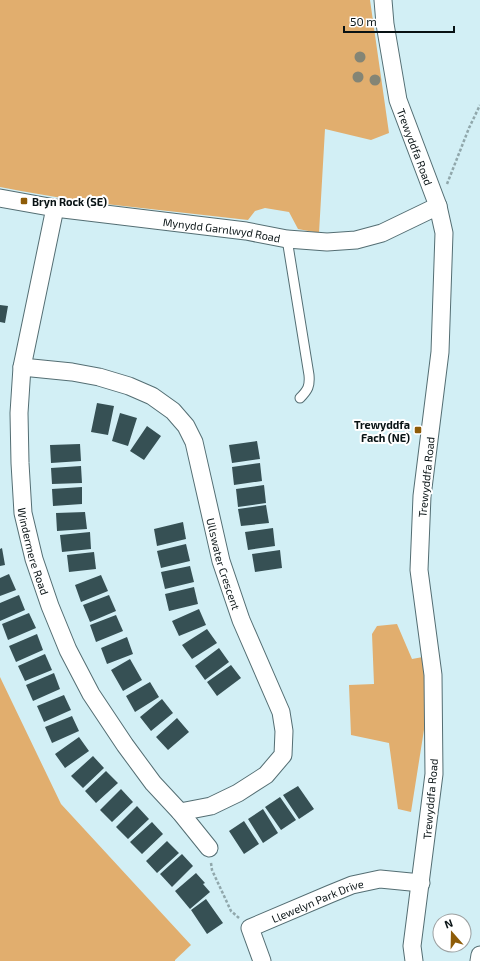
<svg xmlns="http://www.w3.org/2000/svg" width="480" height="961" viewBox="0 0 480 961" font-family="'Exo 2',sans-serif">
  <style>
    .green { fill: #e1ae6e }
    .building { fill: #365054 }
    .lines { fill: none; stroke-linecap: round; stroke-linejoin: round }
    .service-casing { stroke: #546e73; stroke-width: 11 }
    .minor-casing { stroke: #546e73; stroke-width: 19 }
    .path { stroke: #90a7ab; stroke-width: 2.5; stroke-dasharray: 3 2; stroke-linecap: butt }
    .service { stroke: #fff; stroke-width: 9 }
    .minor { stroke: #fff; stroke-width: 17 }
    .tree { fill: #848575 }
    .poi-dot { fill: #8e5c08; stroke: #fff; stroke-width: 1.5 }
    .labels { text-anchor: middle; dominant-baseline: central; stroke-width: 4; stroke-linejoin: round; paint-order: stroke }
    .street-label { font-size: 11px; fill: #081214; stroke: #fff }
    .poi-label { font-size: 11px; font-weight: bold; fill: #081214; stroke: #fff; text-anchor: start }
  </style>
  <rect width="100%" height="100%" fill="#d2eff5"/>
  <path class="green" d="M0,0H370L389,133L371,140L325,129L319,233L298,229L289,212L265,208L255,211L248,220L79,201L21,191L0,187Z
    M397,624L412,659L423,657L426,717L411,812L398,809L389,743L351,735L349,685L374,684L372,634L377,626Z
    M0,677L61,804L191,945L175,960V961H0Z"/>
  <path class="building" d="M0,305L8,306L5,323L0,322Z
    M97,403L114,406L108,435L91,432Z
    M120,413L137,418L128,446L112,441Z
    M147,426L161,436L144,460L130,451Z
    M257,441L260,459L232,463L229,445Z
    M80,444L81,461L51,463L50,445Z
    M260,463L262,481L234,485L232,467Z
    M81,466L82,483L52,484L51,468Z
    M264,485L266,503L238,507L236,489Z
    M82,487V504L53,506L52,489Z
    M266,505L269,523L241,526L238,509Z
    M85,512L87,529L57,531L56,513Z
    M183,522L186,539L157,546L154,529Z
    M273,528L275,546L248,550L245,532Z
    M90,532L91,549L62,552L60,535Z
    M186,544L190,561L161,568L157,551Z
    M2,548L5,565L0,566V549Z
    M280,550L282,568L255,572L252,554Z
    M94,552L96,569L69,572L67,555Z
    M190,566L194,582L165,589L161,572Z
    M9,574L16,590L0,596V578Z
    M101,575L108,591L81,602L75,585Z
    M194,587L198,604L169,611L165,594Z
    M19,595L25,610L0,621V603Z
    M109,595L116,611L90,622L83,605Z
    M199,609L206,625L179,636L172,621Z
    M29,613L36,628L8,640L2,624Z
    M116,615L123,631L96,642L90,625Z
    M207,629L217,643L192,659L182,645Z
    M37,634L43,650L16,662L9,646Z
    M127,637L133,654L107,664L101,648Z
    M219,648L229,662L205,680L195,666Z
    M45,654L52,670L25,681L18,666Z
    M130,659L142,680L123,691L111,670Z
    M231,665L241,678L217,696L207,682Z
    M54,673L60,689L33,701L26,685Z
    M150,682L159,697L135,712L126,696Z
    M64,695L71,710L44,722L37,706Z
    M162,699L173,713L151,731L140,717Z
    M72,716L79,731L52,743L45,727Z
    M177,718L189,732L168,750L156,737Z
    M79,737L89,751L65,768L55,754Z
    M93,756L104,768L83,788L71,776Z
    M106,771L118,783L96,803L85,791Z
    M298,786L314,809L299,819L283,795Z
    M121,789L133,802L112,822L100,810Z
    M280,797L296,820L281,830L265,807Z
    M137,806L149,819L128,839L116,827Z
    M263,809L278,833L263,843L248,819Z
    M244,821L259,844L244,854L229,831Z
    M152,822L163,834L142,854L130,842Z
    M167,841L179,853L157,873L146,861Z
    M182,854L193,866L172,887L160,874Z
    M196,873L205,883L203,884L210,892L190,909L175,891Z
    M206,899L223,923L207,934L191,910Z"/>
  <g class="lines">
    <defs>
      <path id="service" d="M287,239L309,375C310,386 308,390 300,398"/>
      <g id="minor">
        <path id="s1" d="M383,0L385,24L398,100L438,206L444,233L440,352L422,496L419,570L433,675L434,774L412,946L414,961"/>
        <path id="s2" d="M0,198L55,208L246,231L287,239L327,242L356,240L382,233L438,206"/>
        <path id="s3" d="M55,208L22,367L19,413L20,463L23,513L34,559L50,606L68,650L91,694L125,745L153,783L180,812L209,848"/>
        <path id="s4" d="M22,367L72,372L99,377L129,386L152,396L173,411L186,426L194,442L221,561L241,620L281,712L284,731L283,755L266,775L238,793L211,806L180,812"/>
        <path id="s5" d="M262,961L250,928L330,894L352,885L380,879L421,883"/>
        <path d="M479,961L480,955"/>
      </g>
    </defs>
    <use href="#service" class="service-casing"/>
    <use href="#minor" class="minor-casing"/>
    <path class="path" d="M447,184L469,128L480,105
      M211,863L212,870L231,911L239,918"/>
    <use href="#service" class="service"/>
    <use href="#minor" class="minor"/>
  </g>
  <g class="tree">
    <circle cx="360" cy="57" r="5.5"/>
    <circle cx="358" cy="77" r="5.5"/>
    <circle cx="375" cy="80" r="5.5"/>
  </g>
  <g class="poi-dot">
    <rect x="20" y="197" width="8" height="8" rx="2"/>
    <rect x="414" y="426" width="8" height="8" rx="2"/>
  </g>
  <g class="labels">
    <g class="street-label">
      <text stroke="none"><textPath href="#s1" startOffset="151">Trewyddfa Road</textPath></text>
      <text stroke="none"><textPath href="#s2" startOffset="224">Mynydd Garnlwyd Road</textPath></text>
      <text transform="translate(426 477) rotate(-84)">Trewyddfa Road</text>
      <text stroke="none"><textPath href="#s3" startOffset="348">Windermere Road</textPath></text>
      <text stroke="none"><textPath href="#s4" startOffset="323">Ullswater Crescent</textPath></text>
      <text transform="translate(430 799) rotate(-85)">Trewyddfa Road</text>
      <text stroke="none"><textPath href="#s5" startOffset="108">Llewelyn Park Drive</textPath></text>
    </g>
    <g class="poi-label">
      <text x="32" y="201">Bryn Rock (SE)</text>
      <text x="410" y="424" text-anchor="end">Trewyddfa<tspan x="410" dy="13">Fach (NE)</tspan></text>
    </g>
  </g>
  <g transform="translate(452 933) rotate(340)"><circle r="19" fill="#ffffff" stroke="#9ca0a1"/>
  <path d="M0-3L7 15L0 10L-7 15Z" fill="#8e5c08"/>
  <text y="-6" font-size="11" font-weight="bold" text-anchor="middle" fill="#081214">N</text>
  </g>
  <path d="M344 26v6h110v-6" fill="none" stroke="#081214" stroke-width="2"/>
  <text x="350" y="26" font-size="12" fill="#081214" stroke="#ffffff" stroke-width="3" paint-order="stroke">50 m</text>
</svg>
